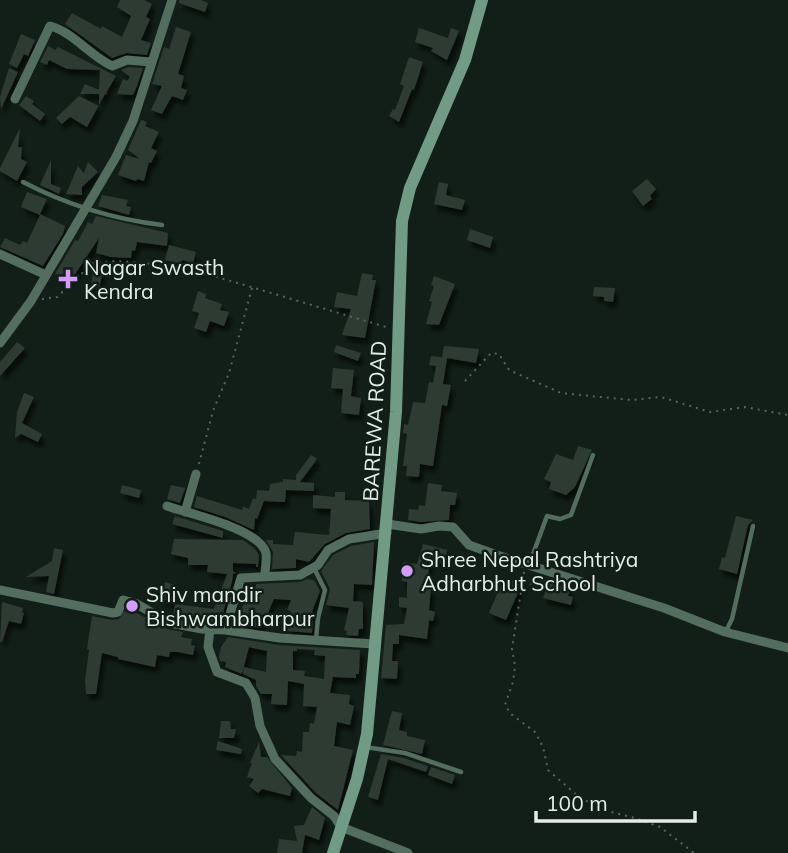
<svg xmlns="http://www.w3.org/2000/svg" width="788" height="853" viewBox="0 0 788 853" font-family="Mulish,sans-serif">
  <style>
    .building { fill: #2d3b33; fill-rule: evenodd; filter: url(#shadow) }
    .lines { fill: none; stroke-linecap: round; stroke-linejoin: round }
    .path { stroke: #59645e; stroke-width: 2; stroke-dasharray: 2 5; stroke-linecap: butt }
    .lane { stroke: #536d5e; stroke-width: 4.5 }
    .street { stroke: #536d5e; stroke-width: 9 }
    .secondary { stroke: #719b84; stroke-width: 12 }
    .poi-dot { fill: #d49cfc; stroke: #121f18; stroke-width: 2.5 }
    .labels { text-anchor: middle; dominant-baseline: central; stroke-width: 5; stroke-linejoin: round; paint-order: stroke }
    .poi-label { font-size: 21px; fill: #e5ede8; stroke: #121f18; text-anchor: start }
    .street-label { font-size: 21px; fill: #e5ede8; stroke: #121f18 }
  </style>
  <defs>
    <filter id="shadow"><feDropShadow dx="3.5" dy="6" stdDeviation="2" flood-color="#0009"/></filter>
  </defs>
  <rect width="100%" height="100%" fill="#121f18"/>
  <path class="building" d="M120,0H144L152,4L146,17L150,19L141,40L151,43L147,55L127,53L112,58L65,24L72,13L101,29L102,26L122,37L131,16L117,7Z
    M179,0H201L208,3L205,12L179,3Z
    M176,27L191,32L178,74L184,76L181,88L187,90L183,100L172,96L162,114L151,110L162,86L152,84L164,47L169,49Z
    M419,28L448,38L451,28L459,31L447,60L431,51L433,48L415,42Z
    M21,34L35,40L28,56L24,54L17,68L9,64Z
    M48,46L55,50L58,47L116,76L106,93L108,94H105L87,127L70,117L62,124L56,118L79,96L99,106V94H80L85,84L99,90L100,70L67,69L49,60L47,65L40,62Z
    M409,57L423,62L414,90L412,89L399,122L389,116L393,109L395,110L404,86L400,84Z
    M128,67L143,68L137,86L133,95L117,94L123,79L127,81L130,77L121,70Z
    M9,68L18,72L1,109L0,97Z
    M26,96L34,101L32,104L45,114L40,121L19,105Z
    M141,120L147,122L145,126L159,132L151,148L157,151L151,163L149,162L144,181L137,179L136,181L118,175L126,155L140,159L128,150Z
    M20,128L18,147H22L21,159L27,162L17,181L0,171V168Z
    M51,160V184L61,188L59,194L40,185Z
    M88,162L98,172L82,187V195L66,194L78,166L84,173Z
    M647,179L656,189L650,196L652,199L643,206L632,191Z
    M439,182L448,184L446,195L465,200L462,210L434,204Z
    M27,192L47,199L40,214L65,226L63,234L43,266L0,247L5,238L20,245L23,241L27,243L40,215L21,207Z
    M102,195L128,200L126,206L131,207L129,215L98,206Z
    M96,216L168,233L167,246L137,242L135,251L132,250L131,258L111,257L96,253L99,238L72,279L64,274L63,277L55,274L75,240L78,241L88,222L92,224Z
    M470,229L493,237L490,248L467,240Z
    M169,245L196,252L193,263L182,260L181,264L165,260Z
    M93,271H103L99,289L91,287Z
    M362,273L373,275L372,280H376L365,338L342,335L351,309L334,307L337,292L357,296Z
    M434,276L455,284L439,325L426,324L432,302L429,301L434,286L431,285Z
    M594,287L615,288L613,302L604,301V297L593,296Z
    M198,291L206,294L205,298L222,304L220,310L229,312L224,326L210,321L206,332L194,328L199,313L192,311Z
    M17,342L25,348L0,376V362Z
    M336,345L361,353L358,361L334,352Z
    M444,346L479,349L476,363L447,358L443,384L451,385L447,406L442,405L433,466L420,464L419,477L406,476L407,466H403L407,434L403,433L404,424L408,425L413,402L425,403L429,382L433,383L436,366L429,365L431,356L446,358H442Z
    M333,368L354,370L351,396L361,398L359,415L341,413L343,389L331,388Z
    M24,393L34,397L22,423L42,434L38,442L21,434L15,438L17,412Z
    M578,446L592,450L575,487L566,495L549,489L551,482L544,479L556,454L573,460Z
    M311,455L317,459L300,482L314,483V491L286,490L285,502L264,501L257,519L255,518L254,530L225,517L194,507L197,496L242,510L243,506L249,509L253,498L256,499L257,490L269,491L270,484L283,482V479L296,480V475Z
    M428,483L442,485L441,491L457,493L455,505H450L449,520L421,522L408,520L409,509L418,510L419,505L425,506Z
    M122,485L141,490L139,498L120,493Z
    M171,485L185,488L180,503L167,499Z
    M335,492H345V500L369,501L370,529L346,533L325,544L309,562L296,559V568L272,569L273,552L266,540H273V544L293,545L295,532L329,535L331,509L313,508V495L335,497Z
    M175,516L223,531V538L172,524Z
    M736,516L753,520L748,525L737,574L719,569L722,557L725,558Z
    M174,539L243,540L255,549L259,555L258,567H256V564L233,563V571L236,573L233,574L232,582L220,623L209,622V614L200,621L173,616L175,604L214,609L227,574L207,572L208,565H188V558L171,554Z
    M374,542L372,585L354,584L353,601L363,602V629H359L358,636L346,635L347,631L344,630L349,608L326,605L330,589L321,571L333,555L351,546Z
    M423,544L447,550L444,564L430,561L426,588H431L429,610L435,612L433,621L429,620L427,639L399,635V644H393L392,661H398L397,679L381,678L386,625L404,624L407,608L399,607V597L407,598V582L402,581L403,562L417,564Z
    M54,548L63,550L54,594L46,592L49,576L26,577L52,561Z
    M534,574L570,589L568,596L573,597L571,605L543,598L547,586L529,585Z
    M307,579L314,580L320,591L309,620H313L312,633L287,631L291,611L287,610L291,600L274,599L267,615L265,613L260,628L234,624L253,586L256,588V584L300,582Z
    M503,580L523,581L506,620L489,613Z
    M165,582L178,586L173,602L161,599Z
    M2,602L23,608L22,612L24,613L21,624L9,621L2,642H0Z
    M127,608L167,629L183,632L181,637L192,639L191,645L195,646L193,655L178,652H170L169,657L157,655L155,667L118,659V657L102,653L96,694H86L85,681L89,650L87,649L92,616L112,620L119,619Z
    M228,637L279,645L360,650L359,674H356V678L333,677L330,693L350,695L349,704L354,706L350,725L337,722L334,746L353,750L338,810L316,793L281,755L296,756L297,751L302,752L303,732H309L310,723L314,724L317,707L303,706L304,684L288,681L287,705L271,704L272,694H261L256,686V680L243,674L244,667L266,672L267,651L249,647L242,674L225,667L226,662L220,661L219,656L221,647ZM297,649L315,650L314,655L325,656L324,679L304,676L305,671L293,670V651H297Z
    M392,711L402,713L399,730L407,732V736L425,740L422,754L383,745Z
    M221,721H230L231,729H236L234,738H219Z
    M218,741L242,749L241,754L216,750Z
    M259,742L261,757H267L292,788L290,796L262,789L258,793L249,786L254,779L247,777L252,763H250Z
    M381,754L404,758L428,766L426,772L388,759L378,800L368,797Z
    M431,767L455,775L452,784L428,775Z
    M312,807L325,818L319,840L305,835L302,853H277L279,839L297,841L294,826L304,825Z"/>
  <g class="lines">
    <path class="path" d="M42,299L57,297L93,263L116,261L145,263L207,274L386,327
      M465,381L491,353L499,354L509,370L561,393L631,400L661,397L710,412L745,407L788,415
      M199,464L213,411L229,373L252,288
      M524,572L512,649L515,666L513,682L505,705L511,714L535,732L543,747L548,770L579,797L604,810L635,818L660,827L694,853"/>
    <path class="lane" d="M23,182C67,205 113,219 162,225
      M529,565L547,516L560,519L571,515L593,455
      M314,568L325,590L318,618L316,639
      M726,631L732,619L753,526
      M365,747L405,753L461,772"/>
    <path class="street" d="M15,99L50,26C73,32 90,56 112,66L127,60L151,62
      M0,254L46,275
      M0,343L31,301L116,157L133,121L172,0
      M167,506C189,514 259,528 266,553C267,559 265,568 265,575
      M185,512L196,474
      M387,524L421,529L439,526L453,527L469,545L497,555L664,608L725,632L788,648
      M0,590L113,613L118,612L123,600L135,603L170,623L202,629L225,630L280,638L374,644
      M210,629L208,647L217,672L246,683L255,698L260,726L275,759L311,798L334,816L341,827L408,853
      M225,630L241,578L300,575L318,565L328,550L349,539L387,533"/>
    <path class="secondary" d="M333,853L357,779L367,734L396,412L402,221L410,188L465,60L482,0"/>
  </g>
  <g class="poi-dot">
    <path d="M64.5 268.5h7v7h7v7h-7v7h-7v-7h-7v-7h7z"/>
    <circle cx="407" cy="571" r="7"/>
    <circle cx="132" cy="606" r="7"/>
  </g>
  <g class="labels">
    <g class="poi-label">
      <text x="84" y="267">Nagar Swasth<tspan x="84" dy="24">Kendra</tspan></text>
      <text x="421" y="559">Shree Nepal Rashtriya<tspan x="421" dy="24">Adharbhut School</tspan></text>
      <text x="146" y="594">Shiv mandir<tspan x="146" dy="24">Bishwambharpur</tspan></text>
    </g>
    <g class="street-label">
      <text transform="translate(374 421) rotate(-87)">BAREWA ROAD</text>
    </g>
  </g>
  <path d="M536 811v10h159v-10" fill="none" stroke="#e5ede8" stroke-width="3.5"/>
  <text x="546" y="811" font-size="21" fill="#e5ede8" stroke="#121f18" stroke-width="5" paint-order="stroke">100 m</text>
</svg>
